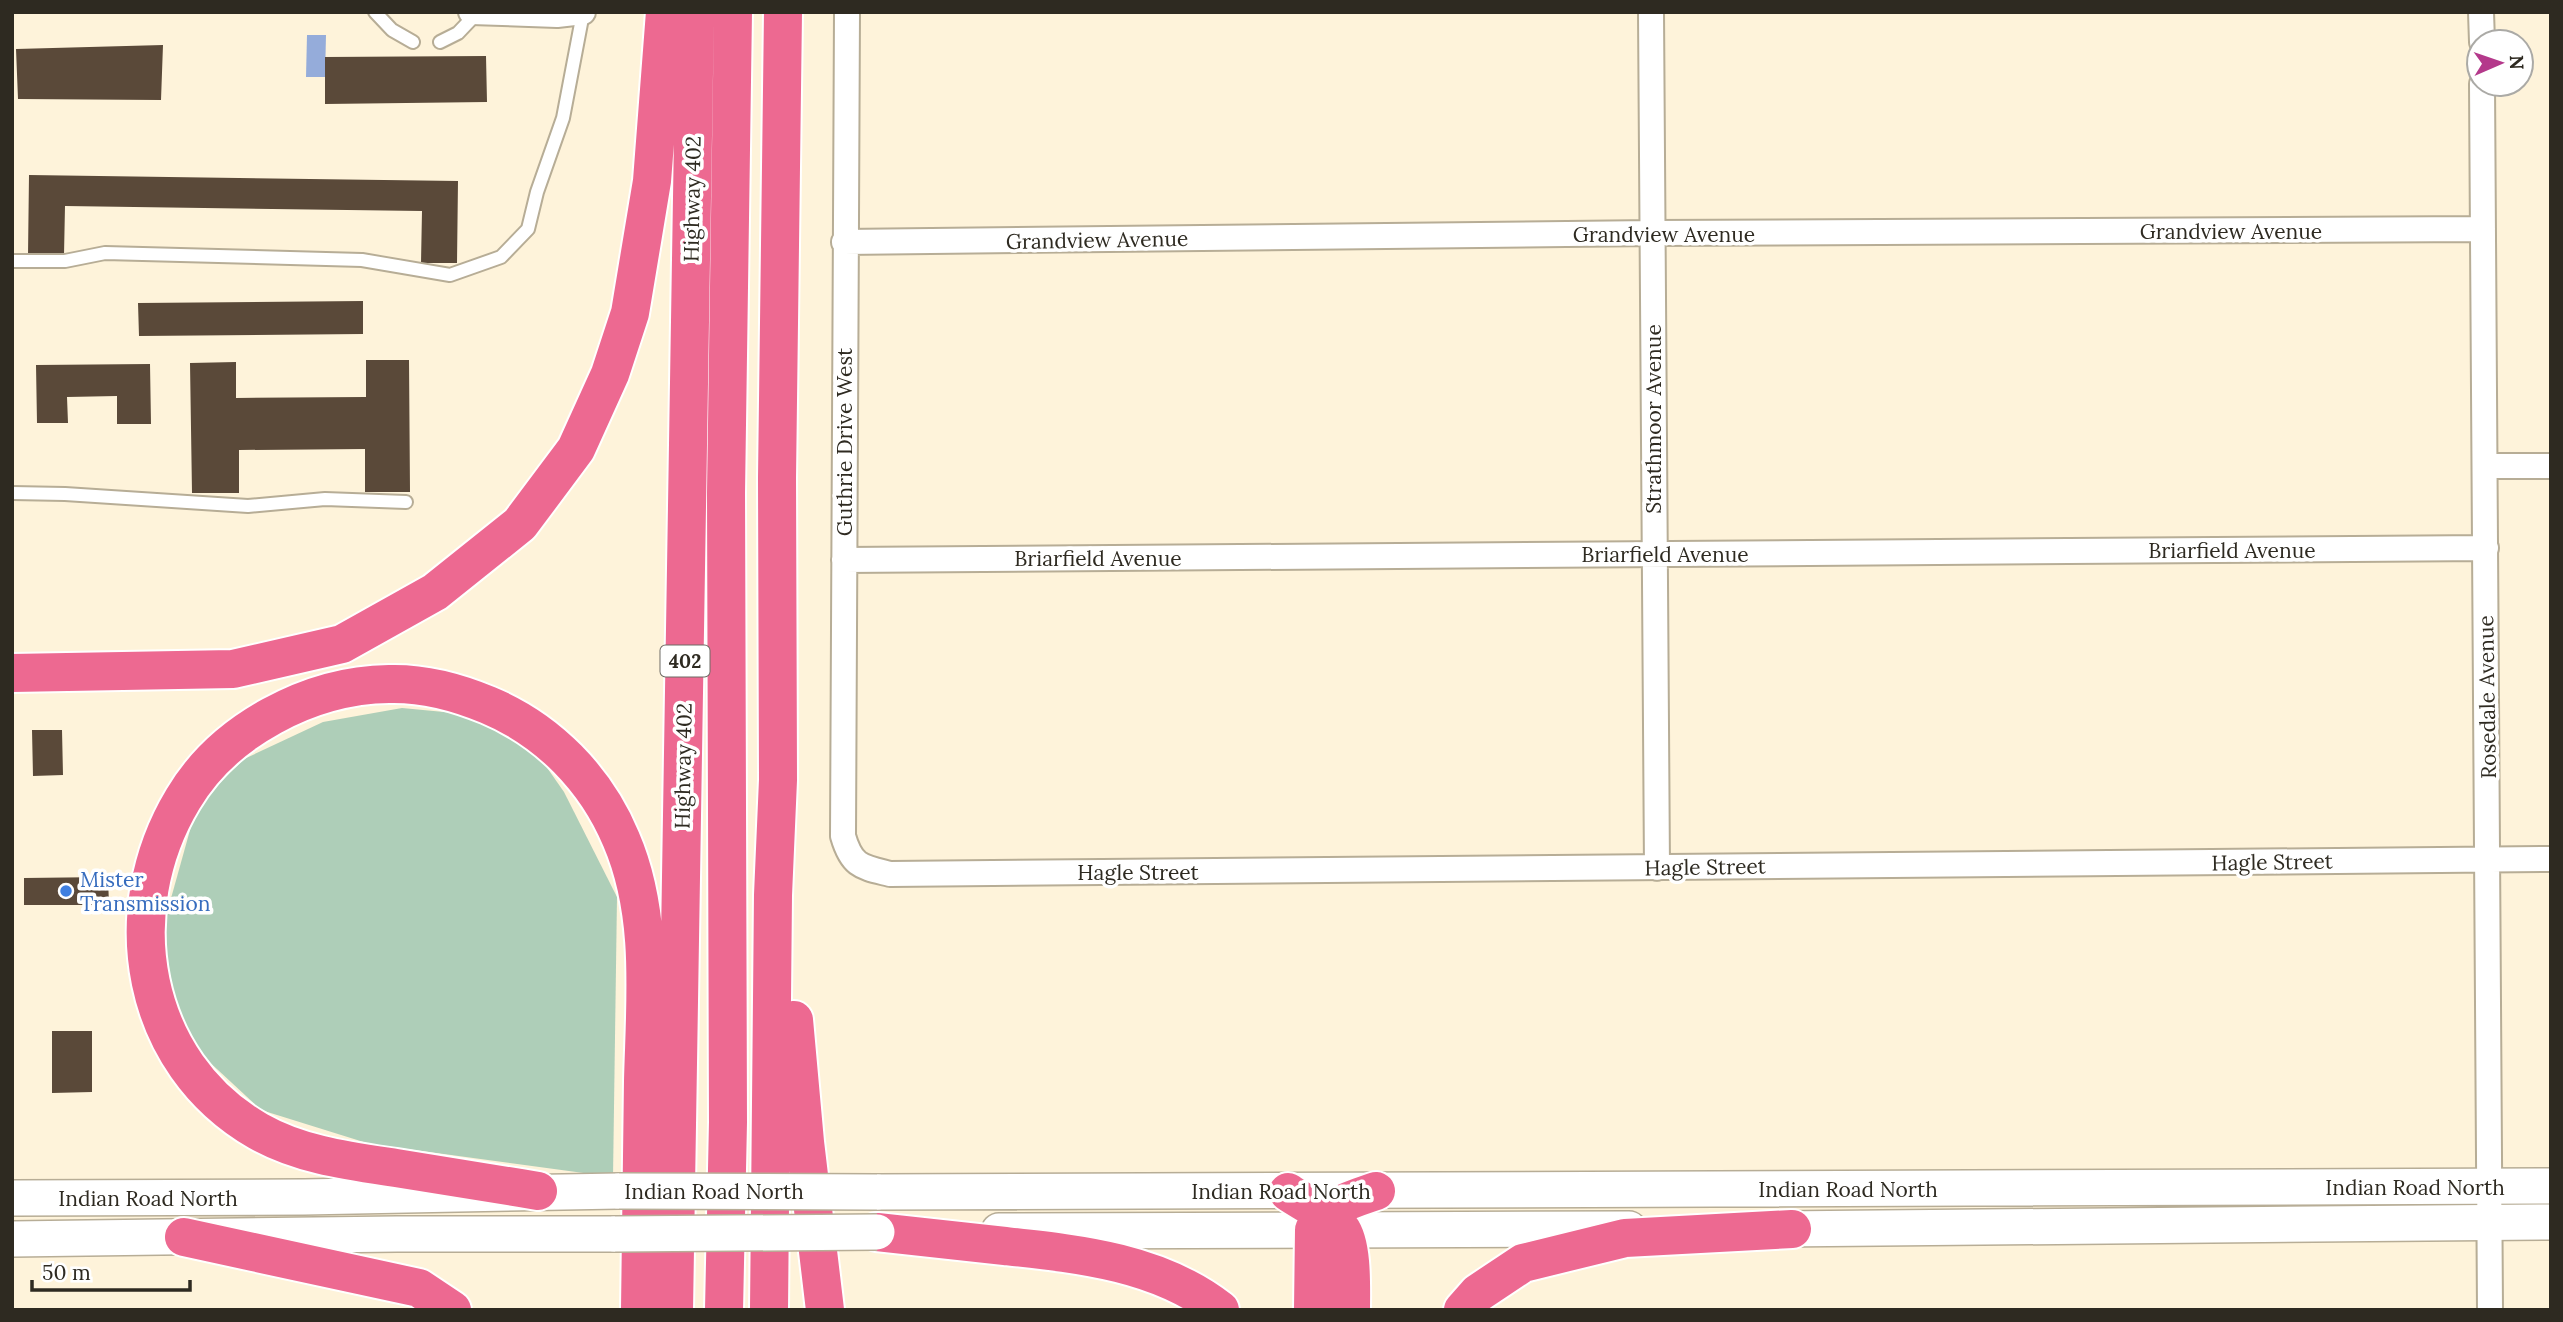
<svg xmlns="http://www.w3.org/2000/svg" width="2563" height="1322" viewBox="0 0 2563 1322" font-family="Lora,serif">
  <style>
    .green { fill: #aeceb8 }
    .water { fill: #95acda }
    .building { fill: #5a4939 }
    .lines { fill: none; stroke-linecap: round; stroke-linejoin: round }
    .service-casing { stroke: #b7ad96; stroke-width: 16 }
    .minor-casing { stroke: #b7ad96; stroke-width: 28 }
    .secondary-casing { stroke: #b7ad96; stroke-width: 38 }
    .motorway-casing { stroke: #fff; stroke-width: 42 }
    .service { stroke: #fff; stroke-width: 12 }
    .minor { stroke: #fff; stroke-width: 24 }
    .secondary { stroke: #fff; stroke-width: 35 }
    .motorway { stroke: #ed6991; stroke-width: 38 }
    .secondary-bridge-casing { stroke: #b7ad96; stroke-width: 38; stroke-linecap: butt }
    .secondary-bridge { stroke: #fff; stroke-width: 35 }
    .shop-dot { fill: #3f7fe0; stroke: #fff; stroke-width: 2.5 }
    .labels { text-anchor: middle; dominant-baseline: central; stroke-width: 7; stroke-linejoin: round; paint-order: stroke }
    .shield { fill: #fff; stroke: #6d6a64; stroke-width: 2 }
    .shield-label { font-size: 19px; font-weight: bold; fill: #2e2a21 }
    .street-label { font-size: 21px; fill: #2e2a21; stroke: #fff }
    .shop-label { font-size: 21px; fill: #366cbe; stroke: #fff; text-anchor: start }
  </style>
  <rect width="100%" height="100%" fill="#fef3da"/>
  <path class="green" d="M402,708L486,716L541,759L564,792L617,897L613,1177L370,1144L261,1110L191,1045L158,945L197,805L244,759L323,722Z"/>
  <path class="water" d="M307,35H326L325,77H306Z"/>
  <path class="building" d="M163,45L161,100L18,99L16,49Z
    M486,56L487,102L325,104V57Z
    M29,175L458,181L457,263H421L422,211L65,206L64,255H28Z
    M363,301V334L139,336L138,303Z
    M366,360H409L410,492H365V449L239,450V493H192L190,363L236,362V398L366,397Z
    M150,364L151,424H117V396L67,397L68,423H37L36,365Z
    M32,730H62L63,775L33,776Z
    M108,877L109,905H24V878Z
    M52,1031H92V1092L52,1093Z"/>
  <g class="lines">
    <defs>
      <path id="service" d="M375,12L392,30L413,42
        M440,42L458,33L478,12
        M12,261H65L105,253L362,260L450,275L501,257L528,229L537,192L563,118L583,13
        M12,493L65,494L248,506L325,499L406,502"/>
      <path id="minor" d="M471,12L557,15L583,12
        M847,12L843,836C852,867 862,867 890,874L2551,859
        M1651,12L1657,868
        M2481,12L2482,42
        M2482,84L2490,1310
        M844,242L1652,233L2483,229
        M2486,466H2551
        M844,560L2486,548"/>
      <path id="secondary" d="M877,1192L2551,1186
        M12,1198L304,1197L619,1191
        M1766,1229L2551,1222
        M999,1231L1629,1229
        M12,1239L397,1234H615"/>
      <path id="motorway" d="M12,673L233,669L342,644L435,592L520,524L576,449L610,374L630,313L652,181L665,12
        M794,1020L805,1142L825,1310
        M538,1191C491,1183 444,1176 396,1168C349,1161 300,1155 258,1131C140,1063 115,912 183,799C224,730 310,685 389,684C423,683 457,692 488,705C548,730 596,779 621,839C654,915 645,1001 643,1081C642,1157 641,1234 640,1310
        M1288,1192C1302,1202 1332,1216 1341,1229C1353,1245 1351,1290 1351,1310
        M877,1232C920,1237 962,1241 1005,1246C1079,1254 1159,1262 1220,1310
        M184,1237L419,1288L452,1310
        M674,1310L695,12
        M724,1310L728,1122L726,493L733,12
        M769,1310L773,895L778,780L777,478L783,12
        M1313,1310L1314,1230C1325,1206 1353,1199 1376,1191
        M1463,1310L1478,1293L1523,1263L1625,1238L1792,1229"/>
    </defs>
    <use href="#service" class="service-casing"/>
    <use href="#minor" class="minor-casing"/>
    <use href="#secondary" class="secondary-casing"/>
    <use href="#motorway" class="motorway-casing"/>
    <use href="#service" class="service"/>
    <use href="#minor" class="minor"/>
    <use href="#secondary" class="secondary"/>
    <use href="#motorway" class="motorway"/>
    <defs>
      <path id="secondary-bridge" d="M619,1191L877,1192
        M615,1234L877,1232"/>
    </defs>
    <use href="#secondary-bridge" class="secondary-bridge-casing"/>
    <use href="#secondary-bridge" class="secondary-bridge"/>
  </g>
  <circle class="shop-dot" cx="66" cy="891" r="7"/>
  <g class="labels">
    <rect class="shield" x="660.5" y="645.5" width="49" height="31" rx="5"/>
    <g class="shield-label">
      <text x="685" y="661">402</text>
    </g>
    <g class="street-label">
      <text transform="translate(692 199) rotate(-89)">Highway 402</text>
      <text x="2231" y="231">Grandview Avenue</text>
      <text x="1664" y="234">Grandview Avenue</text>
      <text transform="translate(1097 240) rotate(-1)">Grandview Avenue</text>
      <text transform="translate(1653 419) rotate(-90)">Strathmoor Avenue</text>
      <text transform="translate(844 442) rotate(-90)">Guthrie Drive West</text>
      <text x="2232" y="550">Briarfield Avenue</text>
      <text x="1665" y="554">Briarfield Avenue</text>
      <text x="1098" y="558">Briarfield Avenue</text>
      <text transform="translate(2487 697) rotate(-91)">Rosedale Avenue</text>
      <text transform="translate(683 766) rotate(-89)">Highway 402</text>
      <text transform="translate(2272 862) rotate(-1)">Hagle Street</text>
      <text transform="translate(1705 867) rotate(-1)">Hagle Street</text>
      <text x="1138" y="872">Hagle Street</text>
      <text x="2415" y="1187">Indian Road North</text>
      <text x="1848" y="1189">Indian Road North</text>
      <text x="714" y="1191">Indian Road North</text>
      <text x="1281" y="1191">Indian Road North</text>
      <text x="148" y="1198">Indian Road North</text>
    </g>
    <g class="shop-label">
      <text x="80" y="879">Mister<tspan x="80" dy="24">Transmission</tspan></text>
    </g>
  </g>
  <rect width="2563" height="1322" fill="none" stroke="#2e2a21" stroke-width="28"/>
  <g transform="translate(2500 63) rotate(88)"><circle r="33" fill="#ffffff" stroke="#abaaa6" stroke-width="2"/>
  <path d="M0-5L12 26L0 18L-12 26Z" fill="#b4398b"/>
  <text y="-10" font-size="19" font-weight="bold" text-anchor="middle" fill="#2e2a21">N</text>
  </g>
  <path d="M32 1280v10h158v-10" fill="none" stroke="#2e2a21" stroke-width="3.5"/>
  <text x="42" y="1280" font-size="21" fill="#2e2a21" stroke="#ffffff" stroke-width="5" paint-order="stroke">50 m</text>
</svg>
